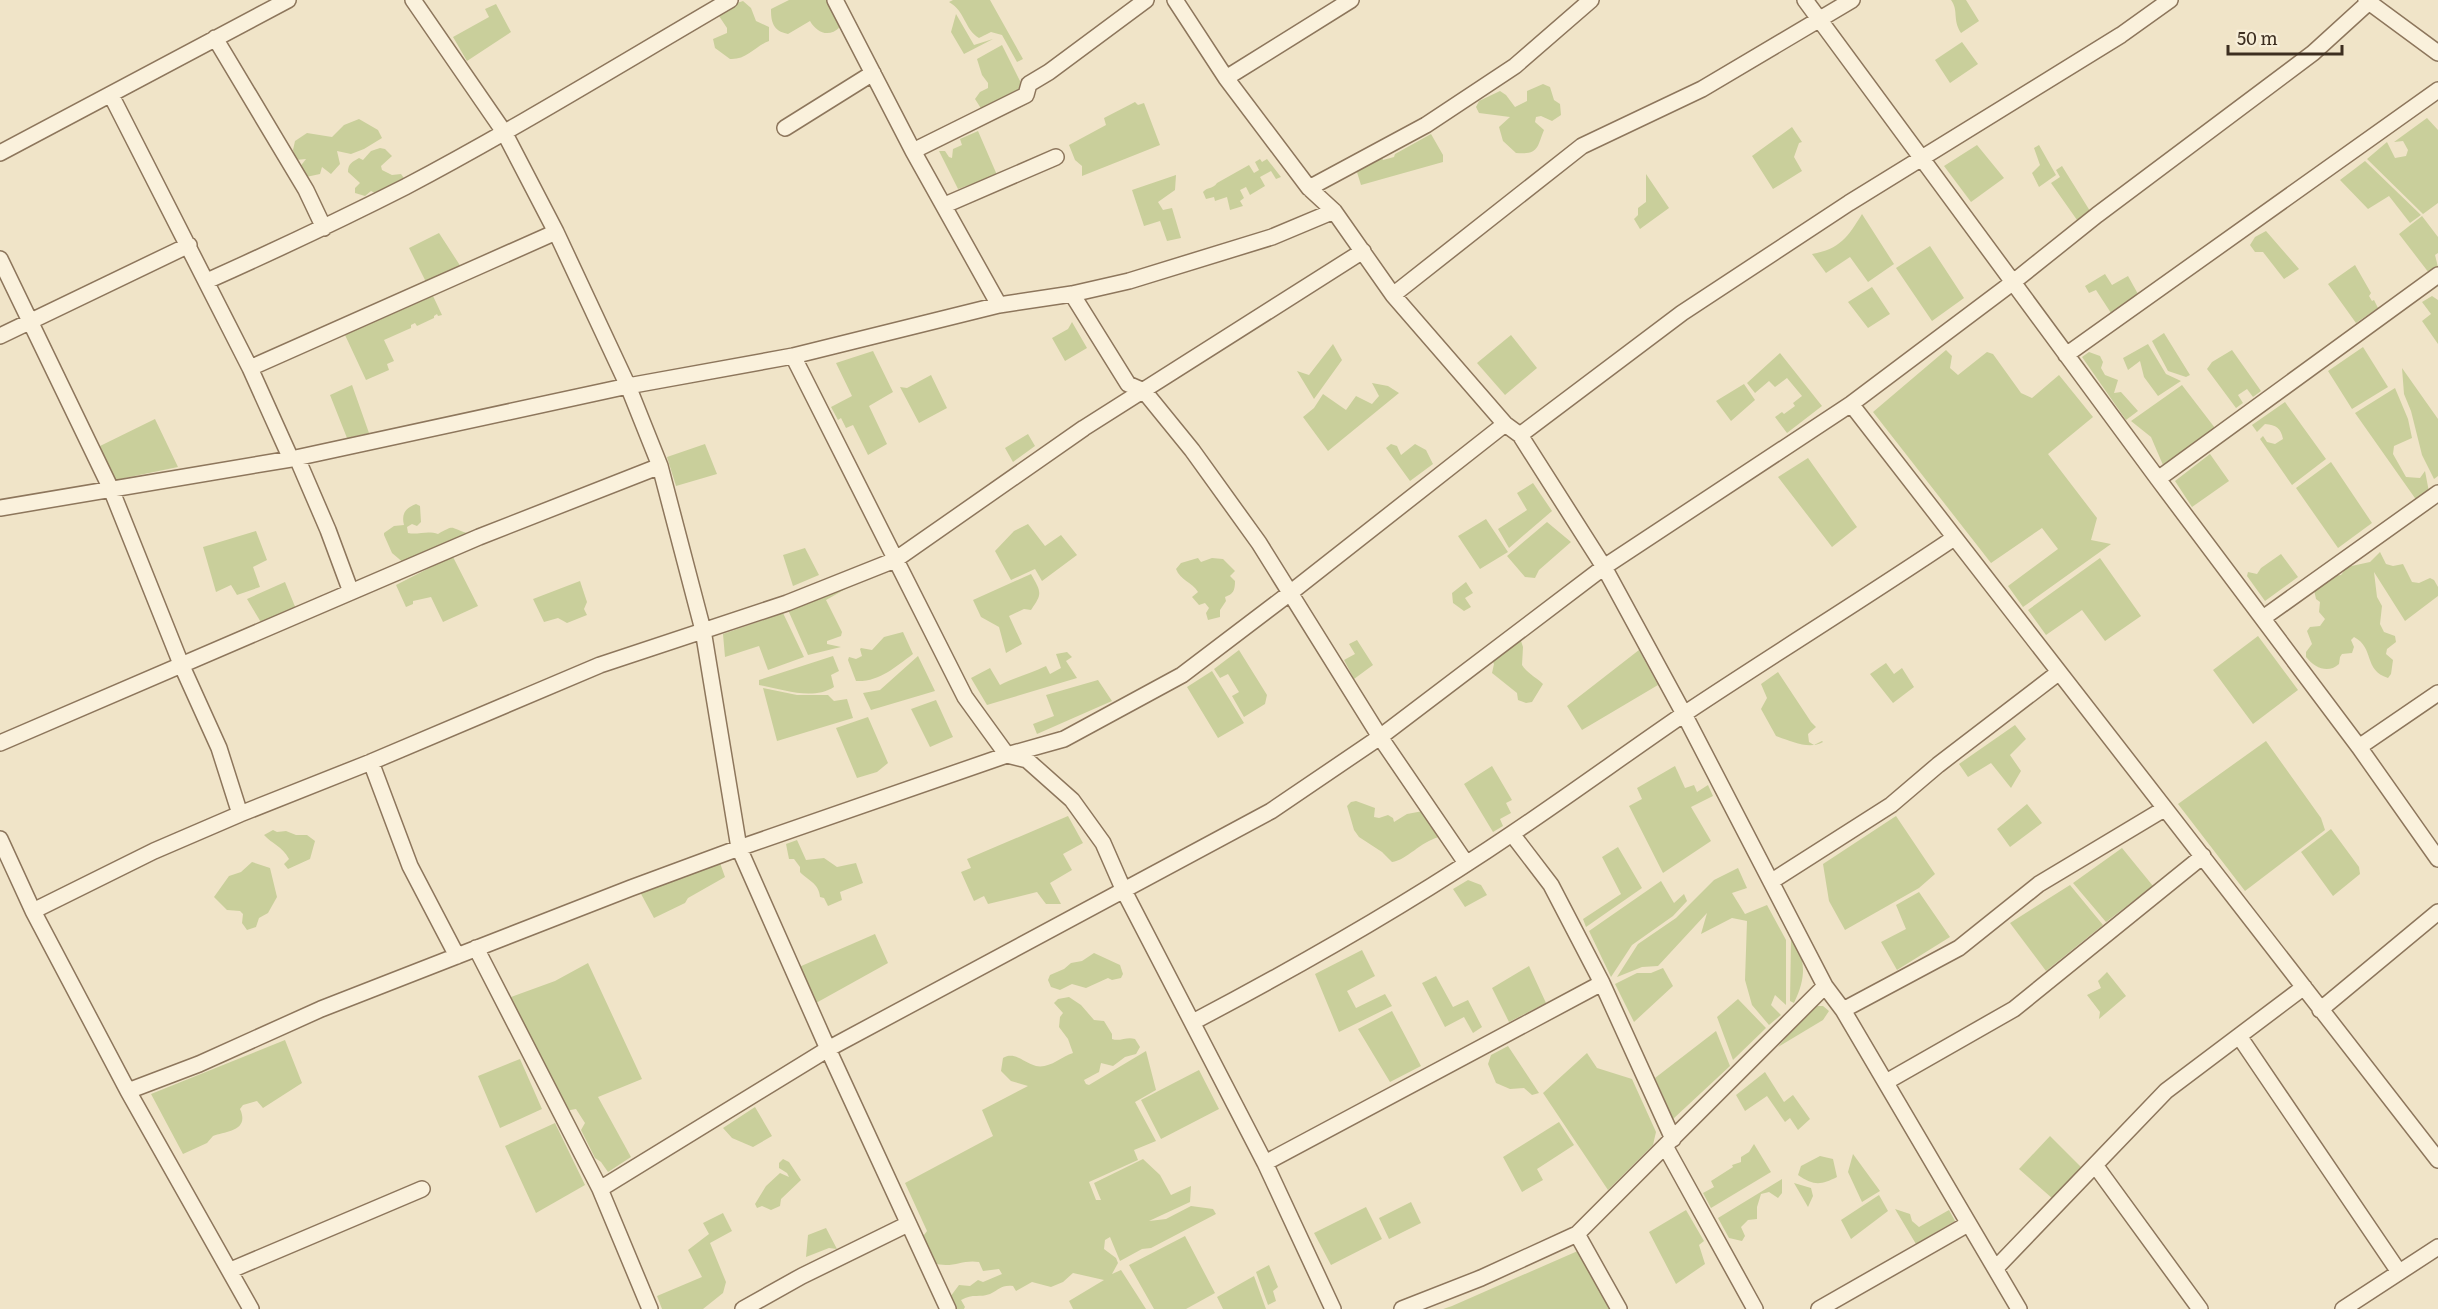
<svg xmlns="http://www.w3.org/2000/svg" width="2438" height="1309" viewBox="0 0 2438 1309" font-family="Literata,serif">
  <style>
    .green { fill: #c9cf9b }
    .lines { fill: none; stroke-linecap: round; stroke-linejoin: round }
    .minor-casing { stroke: #8d765c; stroke-width: 18 }
    .minor { stroke: #faf1dc; stroke-width: 15 }
  </style>
  <rect width="100%" height="100%" fill="#f0e4c8"/>
  <path class="green" d="M789,0H828L840,27C829,38 817,33 810,21L788,34C773,31 771,22 771,9Z
    M953,0H990L1023,59L1017,62L1002,35L991,32L979,38C964,29 966,12 949,2Z
    M1951,0H1966L1979,21L1961,33C1952,19 1959,11 1951,0Z
    M743,1L751,8L756,21L769,27V41C755,46 747,60 730,59L715,48L713,39L727,33V28L719,16L725,7Z
    M496,4L511,32L467,61L453,37L489,17L485,9Z
    M956,14L974,45L993,39L964,54L951,32Z
    M1962,42L1978,64L1950,83L1935,60Z
    M1002,45L1023,87L982,110L975,99L980,92L988,88V83L982,75L977,59Z
    M1543,84L1550,87L1554,100L1560,104L1561,115L1552,121L1541,116L1536,117L1535,122L1544,130C1537,147 1539,155 1516,153L1503,141L1499,127L1510,117L1479,113L1476,107L1479,101L1500,91L1506,95L1515,107L1527,101V91Z
    M1135,102L1138,105L1144,103L1160,145L1082,176V166L1075,160L1069,145L1106,125L1104,118Z
    M2427,118L2438,130V203L2423,214L2367,159L2387,142L2395,158L2406,156L2408,150L2403,141L2394,142Z
    M359,119L378,130L382,138L364,149L351,154L337,151L340,164L331,174L322,167L320,174L306,177L299,168L306,159L296,160L293,150L295,141L307,133L332,137L344,125Z
    M1792,127L1802,142L1799,143L1794,157L1802,171L1773,189L1752,156Z
    M978,131L997,175L958,189L939,151H945L949,157L952,158L953,149L962,145L960,139Z
    M1431,134L1443,155V162L1361,185L1356,169L1381,156L1383,160L1394,157L1395,154Z
    M1977,145L2004,178L1971,202L1944,166Z
    M2039,145L2056,175L2039,187L2032,173L2040,165L2034,148Z
    M380,148L385,149L392,156L381,166L382,170L392,175L401,174L406,181L377,194L371,191L365,196L355,193V188L360,183L348,172C348,164 352,162 359,158L363,160L371,151Z
    M1260,159L1262,162L1267,159L1281,177L1276,179L1271,171L1260,177L1265,186L1250,195L1246,187L1240,190L1244,198L1240,201L1243,206L1230,210L1227,197L1215,201L1214,197L1206,199L1203,192C1207,187 1213,189 1217,183L1249,165L1254,173L1259,170L1255,162Z
    M2365,161L2421,215L2410,223L2389,196L2368,209L2340,180Z
    M2062,166L2090,211L2077,220L2051,183L2060,177L2056,170Z
    M1646,174L1669,208L1640,229L1634,219L1638,215V208L1646,202Z
    M1176,175L1175,190L1158,202L1163,210L1172,208L1181,238L1167,241L1160,221L1144,226L1132,190Z
    M1862,214L1894,264L1868,282L1850,257L1826,273L1812,254C1840,249 1848,237 1862,214Z
    M2422,216L2438,237V253L2435,255L2438,267L2429,273L2399,234Z
    M2266,231L2299,269L2284,279L2263,252H2255L2250,245L2255,237Z
    M439,233L461,267L426,282L409,248Z
    M1930,246L1964,298L1932,321L1896,268Z
    M2355,265L2371,293L2369,296L2372,301L2374,300L2378,308L2356,323L2328,284Z
    M2105,274L2112,285L2128,276L2138,294L2111,313L2096,290L2089,293L2085,286Z
    M1872,287L1890,314L1868,328L1848,302Z
    M433,296L442,315L438,316L437,314L434,316V318L417,326L415,323L411,325V328L384,340L394,361L387,364L389,370L366,380L345,335Z
    M2432,296L2438,300V344L2422,321L2431,314L2422,302Z
    M1072,322L1087,348L1065,361L1052,338L1068,329Z
    M2164,333L2190,375L2186,377L2168,371L2152,341Z
    M1511,335L1537,368L1505,395L1477,363Z
    M1333,344L1342,360L1314,399L1297,371L1309,375Z
    M2148,344L2166,374L2181,381L2158,396L2144,377L2140,361L2128,370L2123,358Z
    M2363,347L2388,387L2352,409L2328,371Z
    M1946,350L1952,356L1950,368L1958,375L1987,352L1993,354L2021,393L2032,398L2059,375L2093,417L2048,454L2097,518L2091,540L2111,544L2023,607L2008,586L2058,549L2042,528L1991,563L1873,412Z
    M2232,350L2261,391L2253,397L2247,389L2238,395L2243,403L2236,408L2207,369L2212,362Z
    M873,351L893,392L869,406L887,444L868,455L853,425L846,428L841,418L838,420L831,407L852,396L836,363Z
    M2089,352L2100,356L2103,362L2101,368L2105,375L2118,380L2114,393L2121,392L2138,411L2126,420L2082,357Z
    M1780,353L1822,406L1787,433L1775,417L1782,412L1784,414L1795,406L1793,403L1802,396L1787,378L1775,387L1769,381L1755,393L1747,383Z
    M2402,368L2438,419V476L2434,479L2422,455L2411,411L2404,394Z
    M931,375L947,408L919,423L900,387L907,388Z
    M1372,383L1388,386L1399,393L1328,451L1303,417L1314,408L1323,394L1346,410L1356,396L1372,404L1379,396Z
    M1744,384L1755,400L1731,421L1716,401Z
    M352,385L369,433L347,438L330,395Z
    M2182,385L2215,428L2163,465L2151,437L2131,421Z
    M2395,388L2408,419L2412,438L2394,446L2393,454L2406,477L2420,478L2425,471L2429,492L2417,501L2355,413Z
    M2285,402L2326,459L2292,485L2260,439L2263,436L2267,442L2275,444L2283,439C2281,428 2276,425 2265,424L2257,432L2252,425Z
    M155,419L178,467L115,480L100,446Z
    M1028,434L1035,446L1013,462L1005,448Z
    M705,444L717,474L676,486L667,457Z
    M1391,444L1397,446L1401,455L1415,444L1426,450L1433,464L1410,481L1386,448Z
    M2210,454L2229,481L2192,507L2175,481Z
    M1808,458L1857,527L1832,547L1778,477Z
    M2331,462L2372,523L2338,548L2296,488Z
    M1533,483L1552,511L1509,548L1498,529L1527,510L1517,493Z
    M416,504L420,506L421,522L417,526L412,524L407,527L408,533C419,535 427,530 438,534C456,524 449,528 467,533V540L449,558L453,557L478,606L443,622L431,597L413,601V604L406,607L396,585L443,561L405,564L392,553L384,535V533L394,526L404,525C401,513 406,508 416,504Z
    M1486,519L1508,552L1480,569L1458,536Z
    M1547,522L1571,542L1539,570L1535,578L1525,577L1507,556Z
    M1028,524L1045,546L1061,535L1077,555L1042,581L1035,569L1011,580L995,551L1014,531Z
    M256,531L267,560L253,567L260,587L237,595L231,585L216,592L203,547Z
    M805,548L819,575L793,586L783,555Z
    M2380,552L2386,564L2393,566L2403,564L2412,582L2419,583L2430,578L2434,580L2438,587V596L2405,621L2374,572L2377,597L2382,606L2380,624L2384,632L2395,636L2396,642L2387,649L2386,654L2393,660L2391,674L2388,678C2363,670 2375,648 2354,637L2351,640L2354,647L2352,653L2342,654L2340,657L2339,664C2328,674 2315,668 2306,657V652L2312,644L2307,631L2310,627L2320,626L2325,619L2319,612L2320,602L2316,599L2314,590L2331,576L2341,575L2347,567L2370,562Z
    M2281,554L2298,577L2265,601L2247,576L2248,572L2257,574L2261,568Z
    M1198,558L1201,562L1212,558L1223,559L1235,571L1230,576L1235,581C1235,591 1233,594 1225,597L1226,601L1220,610V617L1208,620L1206,613L1209,608L1205,603L1199,605L1192,597L1198,592C1192,582 1180,580 1176,569L1181,563Z
    M2100,558L2141,616L2105,641L2082,610L2046,635L2028,610Z
    M1031,574C1041,592 1043,593 1031,610L1024,609L1009,616L1022,644L1006,653L999,627L981,617L973,600Z
    M580,581L587,602L584,609L587,615L567,623L558,618L544,622L533,599Z
    M285,582L296,609L262,624L247,599Z
    M1466,582L1473,593L1465,598L1471,607L1464,611L1453,603L1452,593Z
    M848,585L849,587L826,600L842,632L841,636L827,641V644L841,647L808,655L788,610Z
    M783,613L804,657L768,670L759,646L725,657L723,634Z
    M903,632L913,654C895,667 880,682 856,681L848,660L849,657L856,659L862,656L860,649L861,648L872,650L884,637Z
    M2258,636L2298,690L2253,724L2213,670Z
    M1520,638L1523,647L1522,665C1528,674 1536,677 1543,684L1532,702L1526,703L1518,700L1517,693L1492,673L1494,664L1492,660Z
    M1357,640L1373,665L1354,679L1344,660L1355,654L1349,644Z
    M1239,650L1267,695L1265,704L1244,717L1232,696L1239,692L1228,674L1220,678L1214,669Z
    M1639,650L1658,685L1582,730L1567,706Z
    M1067,652L1072,657L1066,661L1077,678L987,705L971,678L990,668L1000,685C1015,677 1030,674 1046,666L1050,674L1061,668L1056,654Z
    M833,656L839,671L831,675L834,687C812,701 782,689 759,685V680Z
    M918,656L935,691L871,710L863,693L880,690Z
    M1886,663L1894,674L1902,668L1914,687L1893,703L1870,674Z
    M1212,671L1244,723L1218,738L1187,687Z
    M1778,672L1811,722L1816,727L1808,734L1809,742L1814,745L1822,741L1823,742C1809,750 1791,741 1776,736L1761,709L1767,698L1761,684Z
    M1098,680L1112,701L1037,734L1033,724L1054,716L1046,695Z
    M763,688L797,695H828L834,701L847,699L853,718L777,741Z
    M936,700L953,737L930,747L911,709Z
    M868,717L888,763L877,772L857,778L836,728Z
    M2015,725L2026,739L2010,755L2021,771L2011,788L1991,763L1968,777L1959,764Z
    M2266,741L2321,818L2325,830L2245,891L2178,804Z
    M1492,766L1512,800L1506,803L1511,813L1500,819L1503,826L1493,832L1464,784Z
    M1675,766L1685,788L1694,785L1697,792L1708,785L1713,796L1691,807L1711,841L1663,873L1629,806L1642,799L1637,788Z
    M1356,801L1375,808L1374,817L1379,818L1388,815L1393,818L1394,822L1407,814L1423,811L1439,837C1420,842 1407,860 1392,862L1382,852L1359,837L1354,830L1347,806L1351,802Z
    M2027,804L2042,823L2010,847L1997,829Z
    M1068,816L1083,843L1063,854L1072,870L1050,883L1061,904H1046L1037,892L988,904L984,896L974,901L961,872L971,868L967,859Z
    M1896,816L1935,874L1919,888L1845,930L1829,901L1823,864Z
    M2331,829L2359,867L2360,874L2333,896L2301,852Z
    M273,830L277,832L286,831L296,835H307L315,841L310,859L288,869L284,864L289,859C282,846 272,844 264,835Z
    M797,840L806,860L824,858L837,867L856,863L863,883L840,892L842,900L828,906L824,898L820,897C819,883 807,880 800,872V867L794,859H789L786,844Z
    M1618,847L1642,888L1586,927L1583,919L1621,894L1602,857Z
    M2122,848L2153,886L2106,922L2073,883Z
    M252,862L270,868L277,897L268,913L259,918L256,927L247,930L242,923L243,914L240,911L227,910L214,897L229,876L241,872Z
    M720,863L725,877L688,898L685,903L654,918L640,892Z
    M1738,868L1747,888L1732,893L1745,914L1767,905L1786,940V1005L1775,995L1771,1005L1781,1015L1769,1025L1752,1005L1745,980L1747,921L1732,918L1701,934L1707,913L1658,966L1642,967L1617,977L1638,944L1676,918L1714,880Z
    M1468,880L1481,885L1487,895L1465,907L1453,889Z
    M1661,881L1674,903L1684,894L1687,901L1673,916L1632,945L1611,977L1589,931Z
    M2070,885L2103,925L2046,971L2010,923Z
    M1919,892L1950,937L1897,970L1881,942L1906,929L1896,905Z
    M1788,920C1801,954 1811,968 1794,1003L1790,1001L1791,939L1783,923Z
    M875,934L888,963L816,1003L799,967Z
    M1362,950L1375,976L1347,991L1356,1008L1385,994L1392,1006L1339,1032L1315,974Z
    M1094,953L1120,965L1123,974L1121,978L1112,980L1108,978L1086,988L1072,984L1060,990L1051,987L1048,980L1050,975L1064,969L1071,963L1082,961Z
    M588,963L642,1079L598,1097L631,1157L608,1172L601,1162L595,1158L581,1130L585,1123L576,1109L565,1111L557,1102L511,997L555,981Z
    M1529,966L1546,1003L1509,1022L1492,988Z
    M1663,968L1673,986L1634,1022L1615,984L1637,973H1651Z
    M2107,972L2126,996L2099,1019L2100,1012L2087,995L2101,988L2098,981Z
    M1436,976L1453,1007L1468,1000L1482,1027L1473,1033L1464,1017L1445,1027L1422,983Z
    M1069,997L1081,1005L1094,1020L1104,1021L1112,1034V1039C1120,1042 1127,1036 1135,1039L1140,1047L1136,1054L1125,1057L1113,1066L1101,1063L1099,1072L1084,1080L1086,1084L1089,1085L1146,1051L1156,1090L1135,1102L1156,1141L1134,1150L1138,1160L1089,1182L1096,1200H1101L1094,1183L1143,1159L1160,1175L1171,1195L1191,1186L1190,1202L1149,1221L1166,1219L1191,1206L1213,1209L1216,1214L1151,1248L1142,1249L1120,1261L1110,1237L1105,1240L1104,1249L1116,1258L1118,1263L1112,1274L1121,1270L1146,1309H1073L1069,1301L1104,1280L1073,1273L1063,1282L1051,1287L1032,1282L1016,1291L1013,1286C1000,1285 1001,1289 990,1294C980,1298 973,1293 961,1300L965,1307L964,1309H955L950,1297L959,1285L970,1286L978,1280L983,1282L1002,1274L999,1269L983,1271L979,1262C962,1259 953,1269 933,1263L921,1239L927,1231L905,1183L993,1136L982,1110L1028,1086L1011,1081L1001,1071L1003,1058C1015,1051 1024,1063 1036,1066C1049,1069 1061,1057 1073,1053L1068,1039L1059,1027L1060,1017L1063,1013L1054,1003L1058,999Z
    M1738,999L1766,1028L1733,1060L1717,1017Z
    M1816,1006H1823L1829,1011L1823,1020L1778,1047L1805,1015Z
    M1392,1011L1421,1066L1390,1082L1358,1029Z
    M1716,1031L1730,1066L1673,1119L1655,1078Z
    M285,1040L302,1083L263,1108L257,1101L243,1105L240,1109C250,1131 226,1131 213,1136L207,1143L183,1154L151,1094Z
    M1508,1046L1539,1093L1532,1095L1524,1088L1510,1089L1496,1083L1488,1064L1491,1055Z
    M1587,1053L1597,1068L1632,1079L1656,1132L1653,1145L1608,1190L1543,1093Z
    M520,1059L542,1109L500,1128L478,1076Z
    M1199,1070L1219,1109L1161,1139L1141,1100Z
    M1765,1072L1784,1102L1793,1095L1810,1119L1798,1130L1790,1118L1785,1122L1767,1096L1745,1111L1736,1095Z
    M755,1107L772,1136L753,1147L732,1138L723,1128Z
    M1559,1122L1574,1145L1537,1169L1543,1180L1522,1192L1503,1157Z
    M555,1123L585,1185L536,1213L505,1146Z
    M2050,1136L2081,1167L2053,1199L2019,1169Z
    M1754,1144L1771,1172L1711,1208L1703,1193L1714,1187L1711,1181L1733,1167L1732,1165L1741,1162V1157L1749,1152Z
    M1853,1154L1880,1191L1862,1202L1848,1172Z
    M1820,1156L1833,1159L1837,1177C1821,1185 1814,1186 1798,1175L1801,1166Z
    M783,1159L789,1162L801,1180L781,1199L780,1206L771,1210L762,1206L757,1208L755,1204L766,1186L780,1173L789,1177L787,1173L779,1168V1163Z
    M1782,1179V1193L1778,1198L1769,1192L1761,1194L1757,1207V1219L1748,1220L1741,1227L1745,1236L1742,1241L1729,1238L1718,1218Z
    M1794,1183L1811,1188L1813,1196L1808,1207Z
    M1879,1195L1888,1211L1851,1239L1841,1220Z
    M1411,1202L1421,1223L1389,1239L1379,1218Z
    M1366,1207L1382,1239L1331,1265L1314,1233Z
    M1895,1209L1910,1214L1912,1221L1919,1227L1949,1210L1955,1221L1916,1244Z
    M1686,1210L1704,1241L1699,1245L1705,1264L1676,1284L1649,1232Z
    M723,1213L732,1231L710,1243L726,1282L723,1293L703,1309H662L657,1296L702,1277L688,1250L709,1234L703,1223Z
    M826,1228L837,1249L829,1248L806,1257L808,1235Z
    M1185,1236L1215,1293L1186,1309H1154L1129,1265Z
    M1580,1250L1613,1309H1443L1452,1306Z
    M1269,1265L1278,1287L1273,1291L1276,1301L1268,1305L1256,1272Z
    M1254,1276L1266,1309H1223L1217,1297Z"/>
  <g class="lines">
    <defs>
      <path id="minor" d="M413,0L504,132L556,232L628,386L660,466L703,630L739,848L828,1049L948,1309
        M835,0L913,151L999,305
        M1175,0L1226,78L1309,188L1334,211L1393,295L1505,424L1520,435L1604,567L1684,714L1825,986L1843,1010L2019,1309
        M1805,0L2158,479L2359,747L2438,859
        M2366,0L2438,53
        M215,38L306,190L324,228
        M1226,78L1351,0
        M111,95L250,368L291,459
        M785,128L873,73
        M913,151L1026,95L1029,84L1049,72L1146,0
        M0,153L288,0
        M1309,188L1426,125L1515,66L1591,0
        M945,205L1056,157
        M0,259L111,489L181,664L219,748L240,814
        M207,281C274,251 340,220 405,187C515,129 622,63 730,0
        M1072,294L1128,384L1144,391L1192,450L1259,543L1380,737L1466,863
        M1393,295L1582,146L1702,89L1852,0
        M0,336L189,245
        M2066,355L2438,90
        M793,356L965,697L1007,755L1027,760L1072,800L1103,843L1124,891L1265,1163L1333,1309
        M250,368L556,232
        M1851,404L2438,1160
        M1520,435L1682,313L1849,203L2121,35L2170,0
        M297,458L328,530L351,592
        M2158,479L2438,275
        M0,508L291,459L628,386L793,356L999,305L1072,294L1129,281L1272,237L1334,211
        M2263,618L2438,493
        M0,743L479,537L660,466
        M2359,747L2438,693
        M371,762L410,866L457,956
        M1512,834L1551,885L1602,983L1673,1139
        M0,839L33,911L128,1091L251,1309
        M1772,881L1891,805L1938,765L2058,673
        M33,911L154,851L240,814L371,762L600,665L787,603L895,560L1084,428L1363,251
        M476,948L600,1189
        M1843,1010L1959,948L2039,884L2164,809
        M2320,1010L2438,912
        M1193,1022C1303,964 1410,903 1513,833C1571,794 1627,753 1684,714C1774,654 1865,598 1954,538
        M2239,1036L2399,1272
        M1886,1082L2014,1009L2203,856
        M128,1091L199,1064L321,1009L631,888L739,848L1007,755L1064,739L1182,675L1290,593L1505,424
        M1665,1146L1755,1309
        M1265,1163L1602,983
        M2095,1165L2200,1309
        M1577,1234L1619,1309
        M1996,1268L2166,1091L2304,987
        M231,1270L422,1189
        M650,1309L600,1189L828,1049L1271,811L1380,737L1604,567L1851,404L2012,283L2097,215L2313,53L2369,2
        M743,1309L802,1276L908,1224
        M1402,1309L1481,1278L1577,1234L1825,986
        M1819,1309L1968,1224
        M2343,1309L2438,1247"/>
    </defs>
    <use href="#minor" class="minor-casing"/>
    <use href="#minor" class="minor"/>
  </g>
  <path d="M2228 45v9h114v-9" fill="none" stroke="#3d2e20" stroke-width="3"/>
  <text x="2237" y="45" font-size="18" fill="#3d2e20" stroke="#f7eed8" stroke-width="4.5" paint-order="stroke">50 m</text>
</svg>
